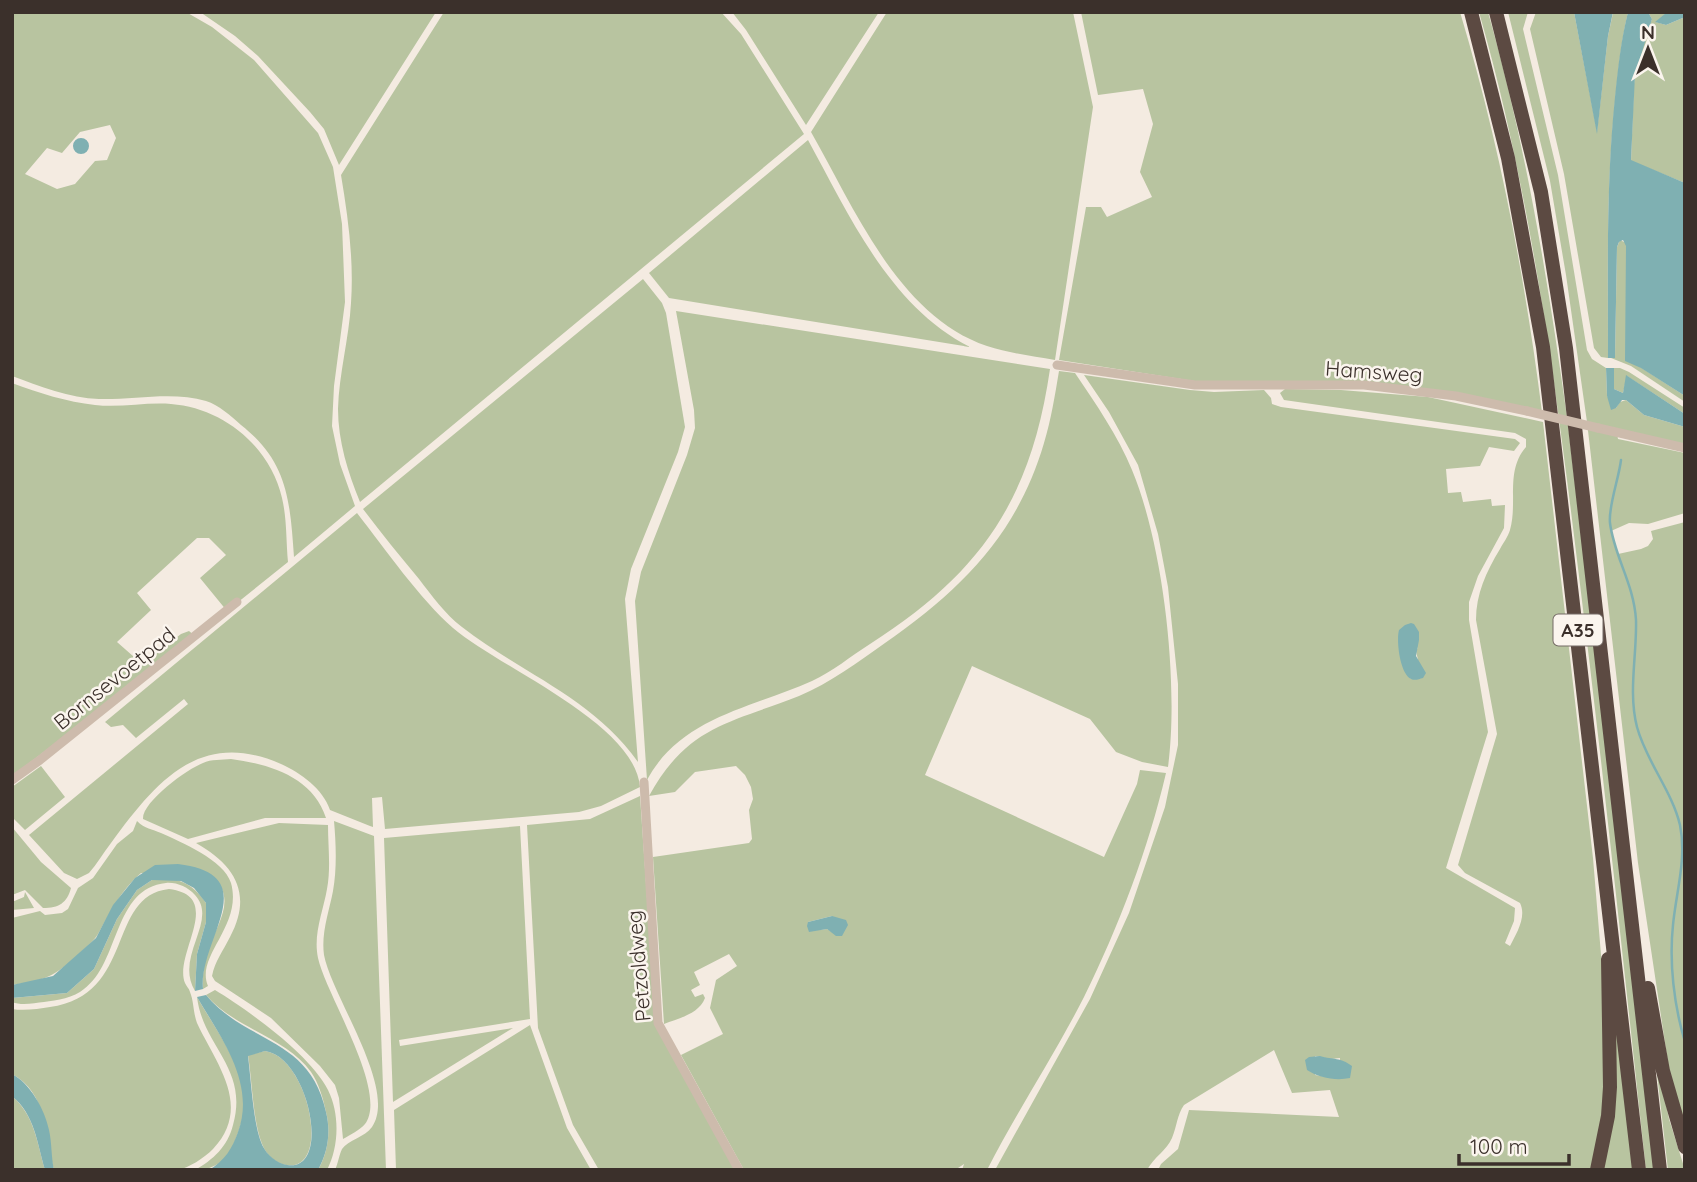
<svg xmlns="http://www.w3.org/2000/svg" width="1697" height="1182" viewBox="0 0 1697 1182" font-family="Quicksand,sans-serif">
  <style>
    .green { fill: #b8c4a0; fill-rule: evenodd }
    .water { fill: #7fb0b2; fill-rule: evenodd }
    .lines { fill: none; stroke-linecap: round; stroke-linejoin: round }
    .stream { stroke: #7fb0b2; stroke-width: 2.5 }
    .minor { stroke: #cdbbac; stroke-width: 9 }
    .highway { stroke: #5c4a42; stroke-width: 14 }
    .minor-bridge { stroke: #cdbbac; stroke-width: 9 }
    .labels { text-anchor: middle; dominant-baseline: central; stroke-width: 5; stroke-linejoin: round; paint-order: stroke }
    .shield { fill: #fbf5ee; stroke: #756b66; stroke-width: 2 }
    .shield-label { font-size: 19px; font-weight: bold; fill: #3b302b }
    .street-label { font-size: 21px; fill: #3b302b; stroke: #fbf5ee }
  </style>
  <rect width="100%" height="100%" fill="#f4ebe1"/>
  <path class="green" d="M12,12H186L212,27L254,60L318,133L333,167L342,224L345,302L334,386L332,426L340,464L355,506L294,557C290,501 288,462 241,425C231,416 219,405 206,401C173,391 133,400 99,399C70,398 39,386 12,376ZM110,125L116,138L107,160L95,161L75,184L57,189L25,174L47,148L62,153L80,132Z
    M200,12H436L339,165L324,129L310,112L258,56L235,36Z
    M444,12H721L741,34L804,134L360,502C348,473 338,441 338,409C339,374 349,338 351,303C354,260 348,217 341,175Z
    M732,12H879L806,125L746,30Z
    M887,12H1073L1093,107L1055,360C1032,356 1008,353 987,346C898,316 854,207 811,132Z
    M1081,12H1460C1499,142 1525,277 1542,412L1435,390L1194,381L1059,360L1086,207H1101L1107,217L1152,197L1140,172L1153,124L1143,89L1098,95Z
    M1479,12H1488C1526,145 1548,281 1567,417L1657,1170H1646C1624,969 1603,768 1578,568C1555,380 1531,194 1479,12Z
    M1508,12H1528L1523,29L1558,175L1587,350L1592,359L1606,368L1607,396L1616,408L1620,402L1626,400L1644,415L1685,427V445L1616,429L1618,439L1685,453V513L1648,524L1629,523L1611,531L1618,554L1641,549L1648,546L1653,539L1651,531L1685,522V1131L1670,1076L1638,863L1587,422L1566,275L1550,181Z
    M1536,12H1574L1597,131L1608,36L1613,13L1628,12C1621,42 1618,72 1615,102C1606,187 1608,273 1608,358L1601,357L1594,348L1564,174L1530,29Z
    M1648,12H1667L1656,22L1666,25L1685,17V183L1631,161L1634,84L1637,62L1652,19Z
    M808,140C849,215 890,307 970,347L669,298L649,273Z
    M1620,240L1626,243L1634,363L1685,396V402L1631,366L1611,358H1615L1617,247Z
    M643,279L662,303L666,313L685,427L678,452L631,569L625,599L638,762C593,698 521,673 462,627C445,614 432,596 419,579C400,556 381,533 363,509Z
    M676,311L1050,369C1031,500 981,573 870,644C851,656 832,672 812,681C752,708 681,717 647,780L635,601L641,572L687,455L695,428L694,410Z
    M1614,368H1620L1629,372L1685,408V414L1627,376L1623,393L1614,389Z
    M1059,371L1075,373C1096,404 1118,436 1132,470C1164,547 1179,685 1168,767L1142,762L1116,752L1090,719L972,666L925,775L1104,857L1137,784L1140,770L1166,773C1148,850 1119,926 1084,997C1054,1056 1017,1111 987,1170H962L964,1164L955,1170H744L681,1055L723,1034L710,1008L716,980L737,966L729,954L694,972L700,985L691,990L695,997L703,994L705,998C699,1014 679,1018 664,1024L653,857L749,843L752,839L749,810L753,799L751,787L745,775L736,766L695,772L675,792L649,796C688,725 731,723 799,696C830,683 858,662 885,643C961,590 1017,535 1044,443C1051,420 1055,395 1059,371ZM832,916V932L827,929L819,930L808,922Z
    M1084,375L1190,390L1214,392L1264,390L1271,398L1272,404L1281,407L1515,439L1520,443L1514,451L1489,447L1480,466L1446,469L1448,493L1461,492L1463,502L1491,499L1492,506L1505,505L1504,528L1478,576L1469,602V620L1488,732L1446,868L1515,908L1514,921L1505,943L1510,946C1516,934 1527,917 1520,903L1465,873L1458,865L1497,734L1476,620C1476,594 1486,572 1500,549C1503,543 1508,537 1510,530C1518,502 1505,471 1526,447V439L1515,433L1284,400L1280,393L1285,389L1341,390L1428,397L1543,422L1593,858L1603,979L1604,1105L1593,1170H1158L1161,1164L1178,1149L1189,1110L1339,1117L1330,1090L1292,1093L1274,1050L1184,1105C1177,1115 1177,1126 1172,1138C1167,1150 1154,1157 1147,1170H995L1090,999L1129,913L1165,807L1178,745V684L1168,587L1158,534L1138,465L1109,412ZM1418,647L1416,651L1418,660L1411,679L1403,666ZM1315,1056L1331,1059L1340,1058L1339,1079L1315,1075Z
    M12,383C39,393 67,402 95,405C120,408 146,402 171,404C223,408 270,446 282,498C287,519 286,541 288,562L227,611L200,578L226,555L209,538H197L137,593L151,610L117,642L142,664L181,634L189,631L196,637L12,776Z
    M357,513C385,549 420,599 453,628C498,667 635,723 640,787L601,806L579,812L385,829L382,797L372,798L373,827L370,826L330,810C323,789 301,773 281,764C199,728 155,783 111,843C103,853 97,864 89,873L77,879L64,873L29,835L188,704L184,699L136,738L123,725L111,727L105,722Z
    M231,759C269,764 313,777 326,818H265L188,839L143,819C142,802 187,769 203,763C211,759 222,760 231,759Z
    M41,766L65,797L25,830L12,817V787Z
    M640,796L655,1016L735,1170H599L573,1125L538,1028L527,825L590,819Z
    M137,821C145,829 152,829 161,833C181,842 224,860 231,883C243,926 195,956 208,986L203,989C202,975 204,963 208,950C217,923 239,898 210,874L141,873C120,891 111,911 98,934C93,942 85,948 79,954C54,977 46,980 12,985V918L40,911L45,915L62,913L68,909L78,888L93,878L117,844L133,831Z
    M334,821L374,836L386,1170H335C338,1164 339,1155 342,1149C348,1140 365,1137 372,1127C398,1089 332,997 324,955C321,933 329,912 333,891C337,869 336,843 334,821Z
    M279,823L328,825C328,846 331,868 327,889C323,912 313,934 318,958C326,995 389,1092 365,1124C360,1130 350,1135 343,1139L339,1098L335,1085L320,1066L271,1018L215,981L212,976C215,961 223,951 230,937C253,894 235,865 196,843Z
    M520,826L530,1019L399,1040L400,1046L513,1028L393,1102L384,838Z
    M12,827L41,862L71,888C67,903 59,908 43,908L25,890L12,895Z
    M172,879C188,882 197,890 206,903V922L197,954L195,991C174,956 219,921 195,895C188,887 176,882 166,883C113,888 120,963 84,989C74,998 57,1000 44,1002C34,1003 22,1006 12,1002V998L67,993L94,969L117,919L137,890L152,880Z
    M169,889C226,896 173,954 185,983C186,986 189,988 190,992C194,1002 193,1012 197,1023C216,1064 253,1106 213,1149C204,1158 189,1168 177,1170C165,1171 151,1170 139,1170C111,1170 83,1170 54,1170C46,1137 47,1092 12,1074V1009C24,1011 38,1009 50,1007C136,995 106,896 169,889Z
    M25,892L34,908L12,910V902L24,897Z
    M215,990C248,1010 311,1055 328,1090C340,1114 339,1147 327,1170H318C328,1153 331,1131 326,1112C323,1098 319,1084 311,1072C287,1038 234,1028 206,995Z
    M197,997C214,1027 239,1059 244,1094C246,1110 241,1126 235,1141C228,1160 215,1170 195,1170C213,1160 228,1146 233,1125C249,1068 203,1047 197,997Z
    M1616,1018L1633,1170H1601Z
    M530,1025L567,1128L591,1170H396L394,1110Z
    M1653,1039L1669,1119L1685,1170H1668Z
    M265,1051C310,1057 334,1179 282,1164C272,1161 264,1151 261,1141C253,1119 252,1080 248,1055Z
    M12,1096C35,1116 37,1143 45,1170H12Z"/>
  <path class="water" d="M1574,12H1613L1608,36L1597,134Z
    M1628,12H1648L1652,19L1635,75L1631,160L1685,183V396L1641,368L1625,361L1626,246L1623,240L1619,242L1617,247L1615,358H1608C1608,271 1606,183 1615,97C1618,68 1621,40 1628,12Z
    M1667,12H1685V17L1666,25L1655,22Z
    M73 146a8 8 0 1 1 16 0a8 8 0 1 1-16 0Z
    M1606,368H1614V389L1623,393L1626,375L1685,414V427L1644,415L1626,400H1622L1616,408L1611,410L1607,396Z
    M1411,623L1414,624L1419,632V640L1416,656L1426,673L1423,678C1419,679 1415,681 1411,679C1400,674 1396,641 1399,630L1405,625Z
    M178,864C267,875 198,940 203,989L195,991L197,954L206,922V903L194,888L181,881L152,880L137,890L117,919L94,969L67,993L12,998V985L53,976L96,938L113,905L135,878L155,865Z
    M832,916L846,920L848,925L842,936H836L827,929L809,932L807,926L808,922Z
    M206,995C247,1044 310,1037 326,1112C331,1132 328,1152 318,1170H209C225,1160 232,1149 238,1132C256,1083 221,1038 197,997ZM265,1051C310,1057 334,1179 283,1164C273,1161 264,1151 261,1142C253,1121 251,1079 248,1056Z
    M1320,1056C1334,1060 1340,1057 1352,1066L1350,1078C1336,1081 1319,1078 1307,1070L1305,1060L1309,1057Z
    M12,1074C30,1083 45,1110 49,1130C52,1143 51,1157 54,1170H45C37,1143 35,1115 12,1096Z"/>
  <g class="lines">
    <path class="stream" d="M1621,460C1619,478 1608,507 1610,523C1614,556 1634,584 1636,620C1637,655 1628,692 1637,727C1646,761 1672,791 1680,825C1687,859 1676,892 1673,925C1669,962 1674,1006 1685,1042"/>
    <path class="minor" d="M1057,365L1195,385H1364L1456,396L1527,411
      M1598,428L1685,448
      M12,780L40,760L237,602
      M644,782L658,1023L739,1170"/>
    <path class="highway" d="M1471,12L1508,158L1543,347L1639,1170
      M1496,12L1541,192L1566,348L1660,1170
      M1648,988L1663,1071L1685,1147
      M1597,1170L1608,1116L1610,1087L1608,959"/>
    <path class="minor-bridge" d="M1527,411L1598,428"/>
  </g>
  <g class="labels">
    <rect class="shield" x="1553.5" y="614.5" width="49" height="31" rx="5"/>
    <g class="shield-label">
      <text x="1578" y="630">A35</text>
    </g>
    <g class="street-label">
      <text transform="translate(1374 371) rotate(4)">Hamsweg</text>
      <text transform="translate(114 678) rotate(-39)">Bornsevoetpad</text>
      <text transform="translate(638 966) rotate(-95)">Petzoldweg</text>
    </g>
  </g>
  <rect width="1697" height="1182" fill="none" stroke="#3b302b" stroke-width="28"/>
  <g transform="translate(1648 49)" stroke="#fbf5ee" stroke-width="5" paint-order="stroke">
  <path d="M0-5L12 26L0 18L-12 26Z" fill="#3b302b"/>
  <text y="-10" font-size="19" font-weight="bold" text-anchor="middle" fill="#3b302b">N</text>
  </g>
  <path d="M1459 1154v10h110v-10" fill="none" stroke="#3b302b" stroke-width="3.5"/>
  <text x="1470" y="1154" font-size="21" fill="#3b302b" stroke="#fbf5ee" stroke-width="5" paint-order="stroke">100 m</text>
</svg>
